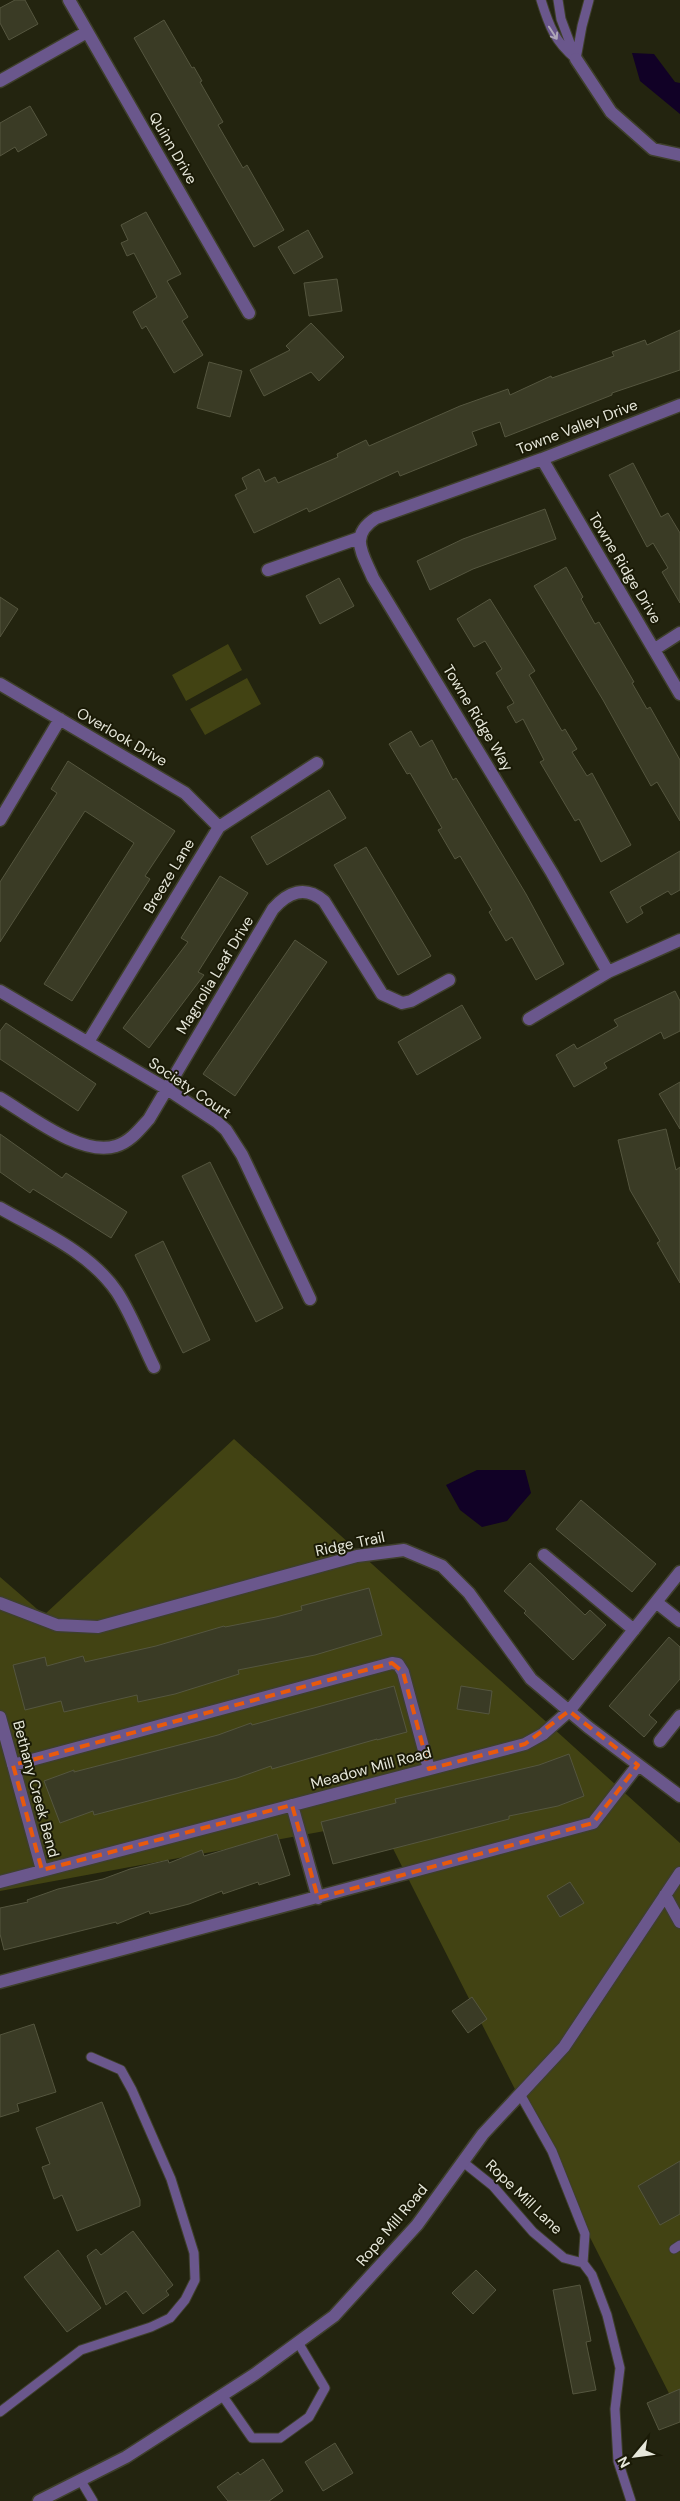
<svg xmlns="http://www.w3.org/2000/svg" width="680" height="2501" viewBox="0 0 680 2501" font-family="'DM Sans',sans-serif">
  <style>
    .green { fill: #424313 }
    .water { fill: #110126 }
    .building { fill: #3a3b25; stroke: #55563f }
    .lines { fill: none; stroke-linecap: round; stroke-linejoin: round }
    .service-casing { stroke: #3e3f2b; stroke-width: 11 }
    .minor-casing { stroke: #3e3f2b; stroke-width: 15 }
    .service { stroke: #6a578c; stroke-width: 9 }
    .minor { stroke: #6a578c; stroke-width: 12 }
    .oneway { stroke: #aea6b7 }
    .marked { fill: none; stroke: #e8590c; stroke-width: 4; stroke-dasharray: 10 6; stroke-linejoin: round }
    .labels { text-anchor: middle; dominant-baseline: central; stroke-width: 4; stroke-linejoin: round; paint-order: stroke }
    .street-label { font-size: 15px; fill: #e6e7da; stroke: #1a1a06 }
  </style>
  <rect width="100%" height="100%" fill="#23240f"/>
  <path class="green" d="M228,644L242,670L186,701L172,675Z
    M247,678L261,704L205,735L190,709Z
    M234,1439L680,1843V2415L379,1821L0,1891V1577L44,1615Z"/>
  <path class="water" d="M632,53L654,54L675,82L680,83V114L640,81Z
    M477,1470H525L531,1493L507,1521L482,1527L460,1510L446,1485Z"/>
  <path class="building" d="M15,0H25L38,24L9,40L0,23V8Z
    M164,20L192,68L194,67L202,81L200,82L223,122L218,125L243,168L247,165L284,230L254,247L134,38Z
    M30,106L47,135L18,152L15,147L0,156V123Z
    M146,212L181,274L167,281L188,317L182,321L203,355L174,373L146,326L142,329L133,312L157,297L134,253L127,256L121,243L128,240L121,225Z
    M308,230L323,257L294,274L278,247Z
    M337,279L342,311L309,316L304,283Z
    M311,323L344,357L319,381L311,372L264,396L250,370L290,350L286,346Z
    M680,330V370L612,393V395L505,437L500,422L472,432L477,445L400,476L398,471L309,512L307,508L254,533L235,495L247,489L242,478L259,469L265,482L275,477L278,483L338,457L337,454L366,440L369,446L460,406L508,389L510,395L551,376L552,378L614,356L612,352L645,340L647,345Z
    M209,362L242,371L230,417L197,408Z
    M633,463L661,517L668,513L680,533V603L662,572L668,568L653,543L647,547L609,475Z
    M545,509L556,539L473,569L430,590L417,561L463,539Z
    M566,567L583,597L581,599L595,624L599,622L634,682L632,683L647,709L650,707L680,760V821L657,782L651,786L603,700L534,586Z
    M339,578L354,606L320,624L306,596Z
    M0,597L18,609L0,637Z
    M490,599L535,671L529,675L562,731L565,729L577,749L572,752L587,776L592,773L631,845L601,862L579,819L575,821L540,762L544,760L523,719L516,723L507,707L514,703L496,673L502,669L485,641L474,647L457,619Z
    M411,731L420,747L432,740L453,780L456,778L526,894L564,964L536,980L512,937L506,941L489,912L492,910L460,856L455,859L438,830L442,828L410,773L407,774L389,744Z
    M68,761L175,831L145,876L150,879L72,1001L44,984L134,843L85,811L0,942V882L57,793L51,789Z
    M329,790L346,818L267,865L251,837Z
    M366,847L431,956L398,975L334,865Z
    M680,851V890L671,895L668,891L640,907L643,913L627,923L610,892Z
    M220,876L248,893L198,972L204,975L149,1048L123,1028L188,942L181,938Z
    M295,940L327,962L235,1096L203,1074Z
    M675,991L680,1001V1031L664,1039L661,1032L604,1063L607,1068L574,1087L556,1055L574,1044L577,1049L618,1026L614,1020Z
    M462,1005L481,1038L417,1075L398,1042Z
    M6,1023L96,1084L78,1111L0,1059V1031Z
    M680,1082V1129L659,1094Z
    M666,1129L676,1170L680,1167V1283L657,1243L660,1241L630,1190L618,1140Z
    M0,1134L62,1178L66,1173L127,1212L111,1238L33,1189L30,1193L0,1172Z
    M210,1162L283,1308L256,1322L182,1176Z
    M163,1241L210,1340L183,1353L135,1255Z
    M581,1500L656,1564L632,1592L556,1529Z
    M530,1563L585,1615L590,1610L606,1625L573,1660L524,1613L526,1611L504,1591Z
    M369,1588L382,1635L315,1655L238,1670L239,1674L175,1694L138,1702L137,1695L64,1712L61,1701L25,1710L13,1665L45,1657L47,1666L83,1656L85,1662L156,1646L224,1626L225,1627L276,1617L302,1610L301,1606Z
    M669,1637L680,1647V1679L649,1715L657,1722L644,1737L609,1706Z
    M394,1686L407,1732L377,1740V1739L272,1769L271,1766L237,1778L94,1815L93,1811L60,1823L44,1781L74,1770V1772L218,1735L251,1723L252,1725Z
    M461,1686L492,1691L489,1714L457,1709Z
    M569,1754L584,1796L558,1806L509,1816V1819L333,1864L321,1822L396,1803L395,1799L539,1765Z
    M277,1834L290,1875L259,1885L258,1882L223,1894L222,1891L189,1904L150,1914L149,1911L117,1924L116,1922L4,1950L0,1934V1908L28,1902L27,1900L58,1889L103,1879L130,1869L168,1860L169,1863L202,1850L204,1856Z
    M570,1882L584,1903L560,1917L547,1896Z
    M472,1997L487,2019L468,2033L452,2011Z
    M34,2024L56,2092L17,2104L19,2111L0,2117V2035Z
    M102,2102L140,2200V2206L77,2231L62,2195L54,2199L42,2167L50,2164L36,2128Z
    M680,2161V2214L660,2225L638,2186Z
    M133,2231L173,2285L166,2291L169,2295L143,2314L126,2291L106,2305L87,2256L96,2249L101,2255Z
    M58,2250L101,2308L67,2332L24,2277Z
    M476,2270L496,2290L473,2314L452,2293Z
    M580,2285L591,2341L586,2342L596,2390L573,2394L553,2290Z
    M680,2389V2422L659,2430L647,2403Z
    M335,2443L353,2473L323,2491L305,2462Z
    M263,2459L283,2491L269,2501H228L217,2487L238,2472L240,2475Z"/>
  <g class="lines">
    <defs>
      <path id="service" d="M541,0C549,26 555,42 576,59
        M558,0L561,19L576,59
        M576,59L582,26L589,0
        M520,2094L552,2151L585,2234L583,2263
        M463,2162L493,2186L533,2232L564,2258L583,2263L592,2275L607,2315L620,2368L615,2409L618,2461L631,2501
        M674,2249L680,2245
        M222,2395L252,2438H280L309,2417L325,2388L299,2344
        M0,2412L81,2350L151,2327L170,2318L185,2300L195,2280L194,2253L171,2179L132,2090L121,2070L91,2057
        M81,2481L93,2501"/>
      <path id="minor" d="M69,0L249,313
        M576,59L611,112L653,149L680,155
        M0,81L87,32
        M680,405L542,459L376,518C348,536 363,554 373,578L552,873L608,972L680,940
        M542,459L680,694
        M268,570L359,538
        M655,649L680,633
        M0,684L185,793L219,827
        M0,820L60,719
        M0,991L167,1089L217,1122L226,1130L242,1155L310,1299
        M529,1019L608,972
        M88,1042L219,827L317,763
        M0,1098C29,1115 81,1157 116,1146C130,1142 139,1130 149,1119L273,909C288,892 305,885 324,901L382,994L402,1003L411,1001L449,980
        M0,1208C40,1231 90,1252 117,1292C132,1315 142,1343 154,1367
        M544,1555L634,1630
        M656,1602L680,1621
        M0,1603L57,1625L98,1627L357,1556L404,1550L442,1566L469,1593L531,1679L588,1727L680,1796
        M0,1717L42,1870
        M660,1741L680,1716
        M13,1765L392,1663L398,1664L403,1672L429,1769
        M292,1805L318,1898
        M0,1882L525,1744L543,1734L569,1711L680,1572
        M665,1895L680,1922
        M0,1982L593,1823L638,1765
        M39,2501L126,2457L255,2374L334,2316L417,2225L483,2134L564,2047L680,1873"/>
    </defs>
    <use href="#service" class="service-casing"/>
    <use href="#minor" class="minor-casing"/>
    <use href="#service" class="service"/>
    <use href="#minor" class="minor"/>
  </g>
  <defs><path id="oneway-shaft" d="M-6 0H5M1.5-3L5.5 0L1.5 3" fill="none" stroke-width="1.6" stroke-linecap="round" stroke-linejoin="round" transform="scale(1.25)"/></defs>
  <use class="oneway" href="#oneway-shaft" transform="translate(553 33) rotate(57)"/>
  <path class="marked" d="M392,1663L403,1672L429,1769L525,1744L569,1711L638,1765L593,1823L318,1898L292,1805L42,1870L13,1765Z"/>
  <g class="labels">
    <g class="street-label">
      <text transform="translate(173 148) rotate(60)">Quinn Drive</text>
      <text transform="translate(577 427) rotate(-21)">Towne Valley Drive</text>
      <text transform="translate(625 568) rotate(59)">Towne Ridge Drive</text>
      <text transform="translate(478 718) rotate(59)">Towne Ridge Way</text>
      <text transform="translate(122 737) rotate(30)">Overlook Drive</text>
      <text transform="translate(169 876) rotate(-59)">Breeze Lane</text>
      <text transform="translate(215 975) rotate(-59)">Magnolia Leaf Drive</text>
      <text transform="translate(190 1088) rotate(34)">Society Court</text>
      <text transform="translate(350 1544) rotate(-12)">Ridge Trail</text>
      <text transform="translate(371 1768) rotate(-15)">Meadow Mill Road</text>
      <text transform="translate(36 1789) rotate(75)">Bethany Creek Bend</text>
      <text transform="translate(524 2197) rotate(44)">Rope Mill Lane</text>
      <text transform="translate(392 2225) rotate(-50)">Rope Mill Road</text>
    </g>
  </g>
  <g transform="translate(635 2456) rotate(241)" stroke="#1a1a06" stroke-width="4" paint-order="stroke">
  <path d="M0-4L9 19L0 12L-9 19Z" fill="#e6e7da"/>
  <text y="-8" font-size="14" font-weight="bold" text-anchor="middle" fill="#e6e7da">N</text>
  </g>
</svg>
